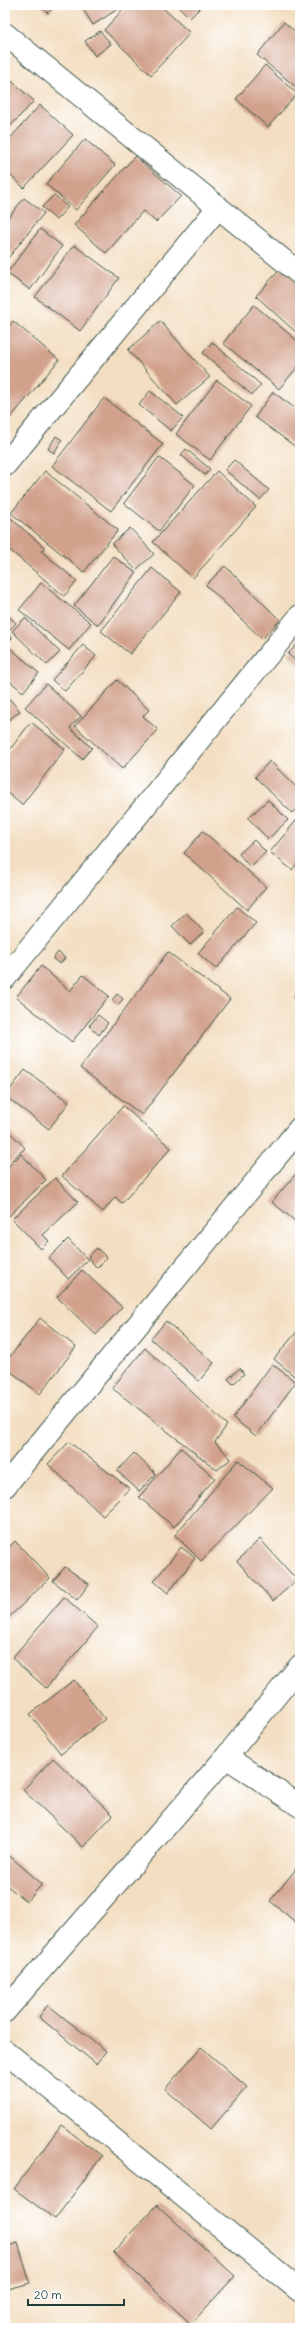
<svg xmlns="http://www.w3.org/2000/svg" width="305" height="2333" viewBox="0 0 305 2333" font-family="Delius,sans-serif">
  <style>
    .building { fill: #d1a18b }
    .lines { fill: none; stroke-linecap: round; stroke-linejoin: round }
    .minor-casing { stroke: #3f5549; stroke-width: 24 }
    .minor { stroke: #fff; stroke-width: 22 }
  </style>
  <rect width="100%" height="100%" fill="#fff"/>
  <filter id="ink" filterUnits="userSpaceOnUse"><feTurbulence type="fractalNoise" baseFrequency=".025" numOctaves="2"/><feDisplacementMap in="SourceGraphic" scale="8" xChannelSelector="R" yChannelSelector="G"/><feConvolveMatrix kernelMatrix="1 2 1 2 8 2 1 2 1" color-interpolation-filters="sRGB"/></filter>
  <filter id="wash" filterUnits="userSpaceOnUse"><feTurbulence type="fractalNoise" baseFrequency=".012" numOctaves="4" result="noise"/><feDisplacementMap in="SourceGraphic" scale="16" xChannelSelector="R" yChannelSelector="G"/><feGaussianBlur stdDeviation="0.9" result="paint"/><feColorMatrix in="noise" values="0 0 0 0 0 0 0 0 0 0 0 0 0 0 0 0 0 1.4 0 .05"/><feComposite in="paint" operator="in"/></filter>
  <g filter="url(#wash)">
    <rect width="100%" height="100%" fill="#f3dec1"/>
    <g id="blocks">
      <path class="building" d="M40,5H56L48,13Z
        M89,5H120L121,7L93,25L83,9Z
        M127,5H160L190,33L151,75L104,30Z
        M177,5H203L190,18Z
        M284,22L300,36V83L296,87L257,55Z
        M100,31L111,44L95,56L85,41Z
        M265,65L297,94L268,127L236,99Z
        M5,75L34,101L5,132Z
        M40,105L73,135L24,188L5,170V144Z
        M85,139L115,165L76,210L46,184Z
        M135,156L181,196L156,222L143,211L106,253L74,225Z
        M54,195L68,207L56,220L42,207Z
        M24,198L44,213L5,262V222Z
        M40,229L62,246L30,290L7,273Z
        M74,245L119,278L80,331L35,297Z
        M282,267L300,283V336L256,296Z
        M254,305L300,343V364L279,389L223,343Z
        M13,321L59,360L7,422L5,420V331Z
        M160,321L210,377L177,405L128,350Z
        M212,342L261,385L252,395L203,353Z
        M217,380L251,406L210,460L176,434Z
        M150,391L183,417L171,431L139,405Z
        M273,392L300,412V450L255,417Z
        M104,398L163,444L111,511L52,466Z
        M56,436L62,440L54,453L48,449Z
        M186,449L210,469L205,475L181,455Z
        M159,457L195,485L159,531L124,503Z
        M234,460L269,490L260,500L225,470Z
        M45,471L118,530L84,572L11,513Z
        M217,471L256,507L193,578L153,542Z
        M5,513L45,548L41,551L77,581L64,596L5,546Z
        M130,528L154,554L136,570L112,544Z
        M113,556L136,573L98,625L74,606Z
        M225,566L280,620L262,639L206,585Z
        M152,568L181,592L130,654L101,631Z
        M41,583L91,623L69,650L19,610Z
        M5,613L16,623L7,632L12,638L5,645Z
        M25,618L60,652L47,665L12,631Z
        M300,641V665L288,654Z
        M83,645L96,656L65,691L52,680Z
        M9,647L39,673L23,692L5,677V651Z
        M117,680L149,710L143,716L158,730L122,769L75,726Z
        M46,684L81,716L70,728L92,748L82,759L25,707Z
        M5,694L20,711L5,723Z
        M31,722L65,749L22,805L5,791V756Z
        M270,761L300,791V805L292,813L255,777Z
        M268,800L288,820L268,839L248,818Z
        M300,816V860L292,870L270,852Z
        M203,831L266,887L247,910L184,853Z
        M254,840L266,852L250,867L239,854Z
        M237,907L256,923L216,969L198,953Z
        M186,913L204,932L190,945L172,926Z
        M58,952L65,958L60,964L53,959Z
        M168,952L230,999L142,1115L80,1068Z
        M41,966L70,991L83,975L109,996L72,1042L16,997Z
        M300,991V1003L294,998Z
        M117,994L123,999L118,1005L112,1000Z
        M98,1015L108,1023L99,1035L89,1026Z
        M25,1070L69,1102L49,1129L5,1096Z
        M123,1106L171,1148L122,1203L115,1197L103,1212L62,1176Z
        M5,1127L25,1148L10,1162L5,1157Z
        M21,1154L46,1180L7,1218L5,1216V1170Z
        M300,1169V1225L272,1202Z
        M55,1178L78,1202L43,1235L49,1241L41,1249L12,1219Z
        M68,1239L88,1260L68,1279L49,1258Z
        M97,1248L107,1258L97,1268L88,1257Z
        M82,1270L122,1307L96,1335L57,1297Z
        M40,1318L76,1347L40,1394L5,1367V1363Z
        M166,1321L214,1363L199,1381L151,1339Z
        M300,1328V1378L299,1380L274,1359Z
        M145,1348L227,1425L215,1442L231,1459L217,1470L112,1388Z
        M272,1364L296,1382L256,1436L233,1418Z
        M240,1368L244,1374L233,1384L228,1379Z
        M69,1442L130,1489L103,1516L48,1464Z
        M181,1448L215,1478L174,1527L139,1497Z
        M134,1453L156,1474L139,1491L117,1471Z
        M238,1460L273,1488L201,1561L175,1535Z
        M260,1539L297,1580L273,1601L237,1561Z
        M15,1541L50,1578L5,1621V1551Z
        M181,1547L195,1558L168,1593L154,1581Z
        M65,1567L89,1584L77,1600L53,1581Z
        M64,1597L98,1627L46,1688L12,1658Z
        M74,1680L105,1719L61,1754L30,1714Z
        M53,1758L113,1815L83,1847L23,1790Z
        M5,1852L42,1884L27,1902L5,1884Z
        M300,1864V1922L298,1924L270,1901Z
        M48,2005L106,2051L96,2064L39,2017Z
        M201,2047L247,2087L211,2129L165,2089Z
        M61,2125L102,2156L55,2219L14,2189Z
        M157,2205L235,2276L191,2324L113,2252Z
        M18,2243L30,2283L5,2290V2247Z"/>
    </g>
  </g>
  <g filter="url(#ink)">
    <use href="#blocks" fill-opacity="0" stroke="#3f5549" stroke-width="1"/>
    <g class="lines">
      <defs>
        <path id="minor" d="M5,34L300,274
          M5,465L217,209
          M5,978L300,616
          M5,1486L300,1128
          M226,1757L300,1806
          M5,2011L226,1757L300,1666
          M5,2051L300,2291"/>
      </defs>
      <use href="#minor" class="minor-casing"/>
      <use href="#minor" class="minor"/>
    </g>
  </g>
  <rect width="305" height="2333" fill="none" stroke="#fff" stroke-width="20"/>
  <path d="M28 2299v6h96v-6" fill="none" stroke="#1f3d34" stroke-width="2"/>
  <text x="34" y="2299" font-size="12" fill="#1f3d34" stroke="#ffffff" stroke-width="3" paint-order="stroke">20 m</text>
</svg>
